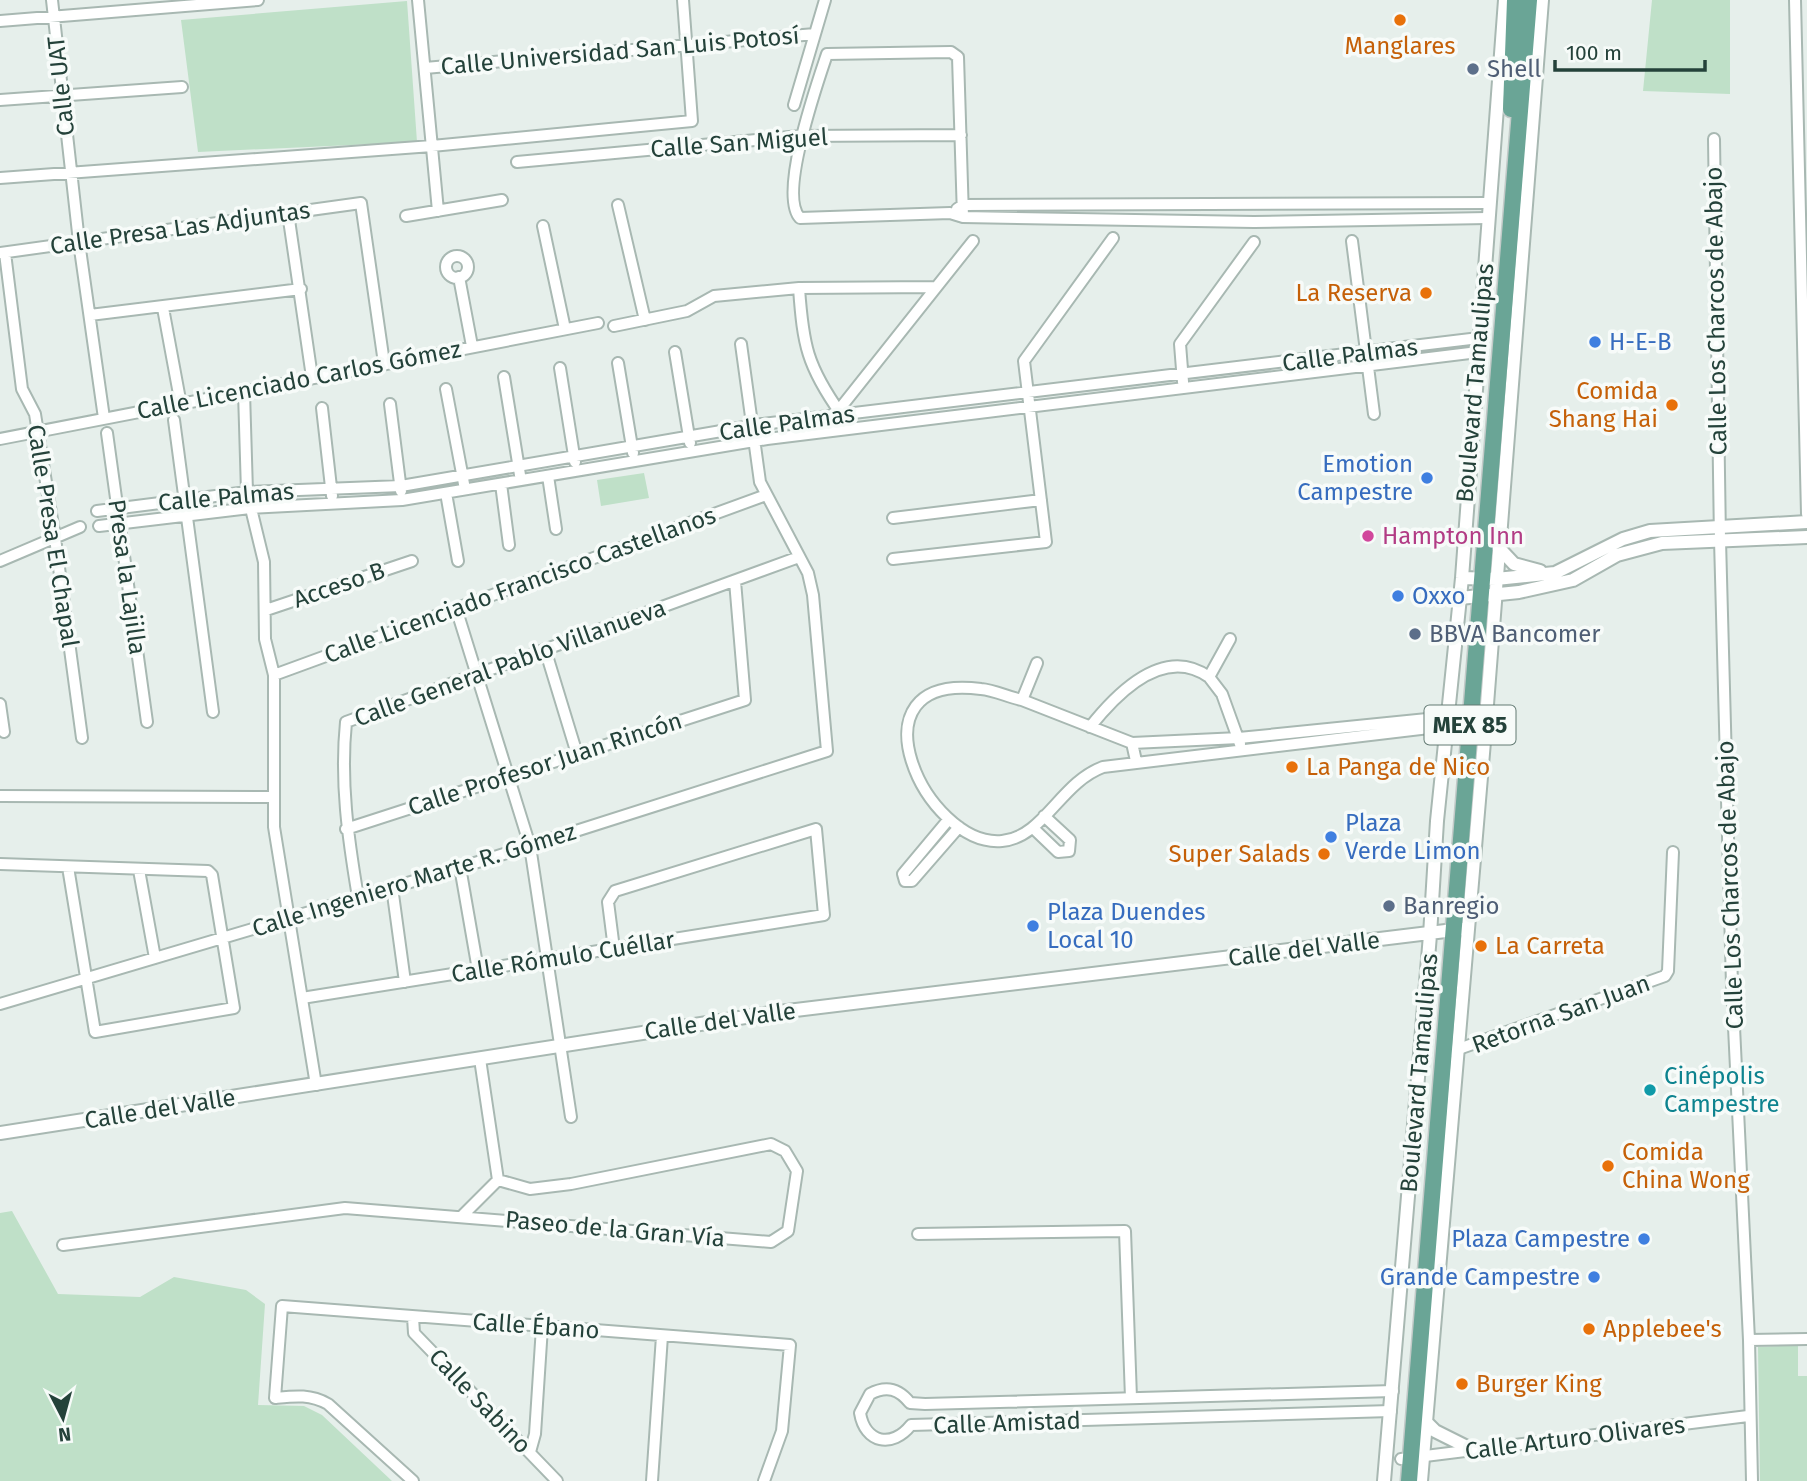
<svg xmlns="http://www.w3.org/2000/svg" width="1807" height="1481" viewBox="0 0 1807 1481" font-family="'Fira Sans',sans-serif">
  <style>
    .green { fill: #bfe0c8 }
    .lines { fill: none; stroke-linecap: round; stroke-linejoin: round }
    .minor-casing { stroke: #a8b8b2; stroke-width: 14 }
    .tertiary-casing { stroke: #a8b8b2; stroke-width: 16 }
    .primary-casing { stroke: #c2cac8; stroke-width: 19 }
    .minor { stroke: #fff; stroke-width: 10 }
    .tertiary { stroke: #fff; stroke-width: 12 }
    .primary { stroke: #6aa596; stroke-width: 16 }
    .food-dot { fill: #e8710a; stroke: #f7fbf9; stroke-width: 2.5 }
    .service-dot { fill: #5c6f8a; stroke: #f7fbf9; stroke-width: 2.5 }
    .shop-dot { fill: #3f7fe0; stroke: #f7fbf9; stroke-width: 2.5 }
    .hotel-dot { fill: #d1479c; stroke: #f7fbf9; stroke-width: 2.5 }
    .culture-dot { fill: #0f9aa8; stroke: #f7fbf9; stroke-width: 2.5 }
    .labels { text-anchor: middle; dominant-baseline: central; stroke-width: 7; stroke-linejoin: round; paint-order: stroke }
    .shield { fill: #f7fbf9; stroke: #637a73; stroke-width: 2 }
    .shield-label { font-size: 23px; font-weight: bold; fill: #24423a }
    .food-label { font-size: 24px; fill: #c56008; stroke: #f7fbf9; text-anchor: start }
    .street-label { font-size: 24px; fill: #24423a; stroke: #f7fbf9 }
    .service-label { font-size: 24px; fill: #4e5e75; stroke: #f7fbf9; text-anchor: start }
    .shop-label { font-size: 24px; fill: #366cbe; stroke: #f7fbf9; text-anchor: start }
    .hotel-label { font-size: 24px; fill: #b23c85; stroke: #f7fbf9; text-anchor: start }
    .culture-label { font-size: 24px; fill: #0d838f; stroke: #f7fbf9; text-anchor: start }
  </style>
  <rect width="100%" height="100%" fill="#e6efeb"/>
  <path class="green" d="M1652,0H1730V94L1643,91Z
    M407,1L417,142L198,152L181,20Z
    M644,473L649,498L601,506L597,480Z
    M12,1211L58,1294L140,1297L174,1277L246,1290L265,1304L258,1405L304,1406L322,1415L392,1481H0V1213Z
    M1798,1345V1376H1807V1481H1760L1758,1347Z"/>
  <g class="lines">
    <defs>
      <path id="minor" d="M52,0L79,242L104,418
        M418,0L438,211
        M1795,0L1807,514
        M0,21L258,0
        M425,68L815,34
        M0,100L182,87
        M794,105L825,0
        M1714,139L1720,540L1732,985L1749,1340L1752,1481
        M517,162L800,136L961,135
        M0,178L432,146L692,121L683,0
        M618,205L645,320
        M957,209L963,205L1489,203
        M288,213L312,377
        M406,216L502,200
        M963,217L958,57L951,52L827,54C817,84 778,195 800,218L950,213L963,217L1254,222L1488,218
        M543,226L565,329
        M1352,241L1374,414
        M0,253L361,203L384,363
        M5,253L22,389L35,414L55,538L82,738
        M446 267a11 11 0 1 1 22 0a11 11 0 1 1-22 0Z
        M459,277L472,346
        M799,288C803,345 807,366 841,414
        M163,308L181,405
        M90,315L301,289
        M614,326L687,311L714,296L799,288L935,287
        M675,352L690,443
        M618,363L633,453
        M560,368L575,462
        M504,377L520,475
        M1183,382L1180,344L1254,242
        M446,389L464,484
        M244,392L247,492L264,562L265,639L274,675V827L316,1085
        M390,404L401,491
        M322,408L332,496
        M838,411L973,241
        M174,420L213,712
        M107,433L147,722
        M0,439L598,323
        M548,476L556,529
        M501,484L509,545
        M446,493L458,561
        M97,511L247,492L401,486L762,424L1479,338
        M893,518L1041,500
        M99,526L250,508L402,500L767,439L1478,352
        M893,559L1046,542L1024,361L1113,238
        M0,561L80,527
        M456,608L530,846L571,1117
        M266,610L412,561
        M1230,639L1209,677L1222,694L1240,744
        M545,649L577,754
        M1037,663L1022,700L1132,743L1136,761
        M274,675L766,495
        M1022,700C1008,697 994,690 981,689C844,671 926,848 1002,841C1044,837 1060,783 1103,767L1446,726
        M0,704L4,732
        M1090,727C1117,693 1164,645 1209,677
        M1132,743L1239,738L1447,717
        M0,796L272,797
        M949,819L903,874L905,881H912L959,827
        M1033,828L1058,852L1069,851L1070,840L1044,816
        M346,829L745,700L735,581
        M0,864L208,871L212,875L234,1008L95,1032L68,867
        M460,867L478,970
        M139,870L155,958
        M392,887L405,982
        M358,897C348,838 340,781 346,722L799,557
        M302,998L824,915L816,829L615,891L608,902L614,949
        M0,1004L488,859L827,751L813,595L808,573L760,482L741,344
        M1453,1051L1665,976L1668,971L1673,852
        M463,1215L498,1180L480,1059
        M918,1234L1125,1231L1131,1398
        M63,1245L345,1208L771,1242L788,1231L797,1171L785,1151L771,1144L571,1184L530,1189L498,1180
        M413,1317L414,1333L557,1481
        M1749,1340L1807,1339
        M1391,1411L911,1425C892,1449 865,1443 860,1413L870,1394C887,1385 899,1389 910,1403L925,1404L1393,1391
        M530,1452L535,1434L542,1327
        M1401,1459L1748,1416
        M413,1481L328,1404C310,1394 295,1396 275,1398L282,1306L790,1345L782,1431L764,1481
        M652,1481L662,1336"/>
      <path id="tertiary" d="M1498,547L1514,564L1540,571
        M1462,578L1496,579L1555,573L1623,539L1650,531L1807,522
        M1460,598L1519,592L1573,580L1617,555L1662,543L1807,537
        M0,1133L771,1013L1462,929
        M1426,1422L1435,1431L1473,1450
        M1384,1481L1430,935L1437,821L1462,578L1505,0
        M1421,1481L1485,730L1542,0"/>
      <path id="primary" d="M1511,109L1515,0
        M1409,1481L1529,0"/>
    </defs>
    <use href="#minor" class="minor-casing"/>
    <use href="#tertiary" class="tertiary-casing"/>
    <use href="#primary" class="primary-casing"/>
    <use href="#minor" class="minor"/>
    <use href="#tertiary" class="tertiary"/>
    <use href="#primary" class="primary"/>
  </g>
  <g class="food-dot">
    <circle cx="1400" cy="20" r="7"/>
    <circle cx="1426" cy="293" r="7"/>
    <circle cx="1672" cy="405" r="7"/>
    <circle cx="1292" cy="767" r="7"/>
    <circle cx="1324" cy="854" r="7"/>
    <circle cx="1481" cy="946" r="7"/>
    <circle cx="1608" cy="1166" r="7"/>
    <circle cx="1589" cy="1329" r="7"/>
    <circle cx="1462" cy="1384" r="7"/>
  </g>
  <g class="service-dot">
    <circle cx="1473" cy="69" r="7"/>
    <circle cx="1415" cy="634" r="7"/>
    <circle cx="1389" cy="906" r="7"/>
  </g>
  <g class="shop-dot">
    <circle cx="1595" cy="342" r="7"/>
    <circle cx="1427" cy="478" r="7"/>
    <circle cx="1398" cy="596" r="7"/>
    <circle cx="1331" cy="837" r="7"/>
    <circle cx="1033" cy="926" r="7"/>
    <circle cx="1644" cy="1239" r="7"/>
    <circle cx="1594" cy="1277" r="7"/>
  </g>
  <circle class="hotel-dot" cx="1368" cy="536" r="7"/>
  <circle class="culture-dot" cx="1650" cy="1090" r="7"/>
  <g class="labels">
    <rect class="shield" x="1424.5" y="705.5" width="91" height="39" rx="5"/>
    <g class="shield-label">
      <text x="1470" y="725">MEX 85</text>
    </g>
    <g class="food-label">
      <text x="1400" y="46" text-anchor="middle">Manglares</text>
      <text x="1412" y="293" text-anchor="end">La Reserva</text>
      <text x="1658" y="391" text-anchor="end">Comida<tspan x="1658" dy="28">Shang Hai</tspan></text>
      <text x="1306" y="767">La Panga de Nico</text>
      <text x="1310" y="854" text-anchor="end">Super Salads</text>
      <text x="1495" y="946">La Carreta</text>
      <text x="1622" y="1152">Comida<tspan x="1622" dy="28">China Wong</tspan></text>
      <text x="1603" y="1329">Applebee's</text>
      <text x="1476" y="1384">Burger King</text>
    </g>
    <g class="street-label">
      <text transform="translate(620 51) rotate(-5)">Calle Universidad San Luis Potosí</text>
      <text transform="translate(61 86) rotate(-96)">Calle UAT</text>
      <text transform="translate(739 143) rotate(-4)">Calle San Miguel</text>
      <text transform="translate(180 228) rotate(-8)">Calle Presa Las Adjuntas</text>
      <text transform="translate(1716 311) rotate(-91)">Calle Los Charcos de Abajo</text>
      <text transform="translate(1350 355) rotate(-7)">Calle Palmas</text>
      <text transform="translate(299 380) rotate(-11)">Calle Licenciado Carlos Gómez</text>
      <text transform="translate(1475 383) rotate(-85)">Boulevard Tamaulipas</text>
      <text transform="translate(787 423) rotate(-8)">Calle Palmas</text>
      <text transform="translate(226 497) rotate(-5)">Calle Palmas</text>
      <text transform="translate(53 536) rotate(81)">Calle Presa El Chapal</text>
      <text transform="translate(127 577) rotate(82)">Presa la Lajilla</text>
      <text transform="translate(339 585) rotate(-19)">Acceso B</text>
      <text transform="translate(520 585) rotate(-20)">Calle Licenciado Francisco Castellanos</text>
      <text transform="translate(510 663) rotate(-20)">Calle General Pablo Villanueva</text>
      <text transform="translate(545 764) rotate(-18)">Calle Profesor Juan Rincón</text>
      <text transform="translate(414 880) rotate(-17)">Calle Ingeniero Marte R. Gómez</text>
      <text transform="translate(1730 885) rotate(-92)">Calle Los Charcos de Abajo</text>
      <text transform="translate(1304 949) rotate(-7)">Calle del Valle</text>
      <text transform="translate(563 957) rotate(-9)">Calle Rómulo Cuéllar</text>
      <text transform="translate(1561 1014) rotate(-20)">Retorna San Juan</text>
      <text transform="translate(720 1021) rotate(-8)">Calle del Valle</text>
      <text transform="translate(1419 1073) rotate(-85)">Boulevard Tamaulipas</text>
      <text transform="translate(160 1109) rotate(-9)">Calle del Valle</text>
      <text transform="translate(615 1229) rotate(5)">Paseo de la Gran Vía</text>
      <text transform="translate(536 1326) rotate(4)">Calle Ébano</text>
      <text transform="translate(480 1401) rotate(46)">Calle Sabino</text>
      <text transform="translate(1007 1423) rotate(-2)">Calle Amistad</text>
      <text transform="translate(1575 1438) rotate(-7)">Calle Arturo Olivares</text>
    </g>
    <g class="service-label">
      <text x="1487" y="69">Shell</text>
      <text x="1429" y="634">BBVA Bancomer</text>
      <text x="1403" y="906">Banregio</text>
    </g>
    <g class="shop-label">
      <text x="1609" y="342">H-E-B</text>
      <text x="1413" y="464" text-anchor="end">Emotion<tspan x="1413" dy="28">Campestre</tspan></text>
      <text x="1412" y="596">Oxxo</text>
      <text x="1345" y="823">Plaza<tspan x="1345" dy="28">Verde Limon</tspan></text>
      <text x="1047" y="912">Plaza Duendes<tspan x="1047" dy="28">Local 10</tspan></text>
      <text x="1630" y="1239" text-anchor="end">Plaza Campestre</text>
      <text x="1580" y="1277" text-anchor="end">Grande Campestre</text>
    </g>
    <g class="hotel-label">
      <text x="1382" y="536">Hampton Inn</text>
    </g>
    <g class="culture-label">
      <text x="1664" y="1076">Cinépolis<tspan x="1664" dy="28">Campestre</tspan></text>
    </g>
  </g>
  <g transform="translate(63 1418) rotate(174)" stroke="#f7fbf9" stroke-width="5" paint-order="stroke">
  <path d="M0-5L12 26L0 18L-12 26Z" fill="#24423a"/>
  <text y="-10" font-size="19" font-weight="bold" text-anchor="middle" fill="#24423a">N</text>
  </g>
  <path d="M1555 60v10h150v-10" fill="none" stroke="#24423a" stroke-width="3.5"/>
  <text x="1566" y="60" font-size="21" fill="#24423a" stroke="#f7fbf9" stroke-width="5" paint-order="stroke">100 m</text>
</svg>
